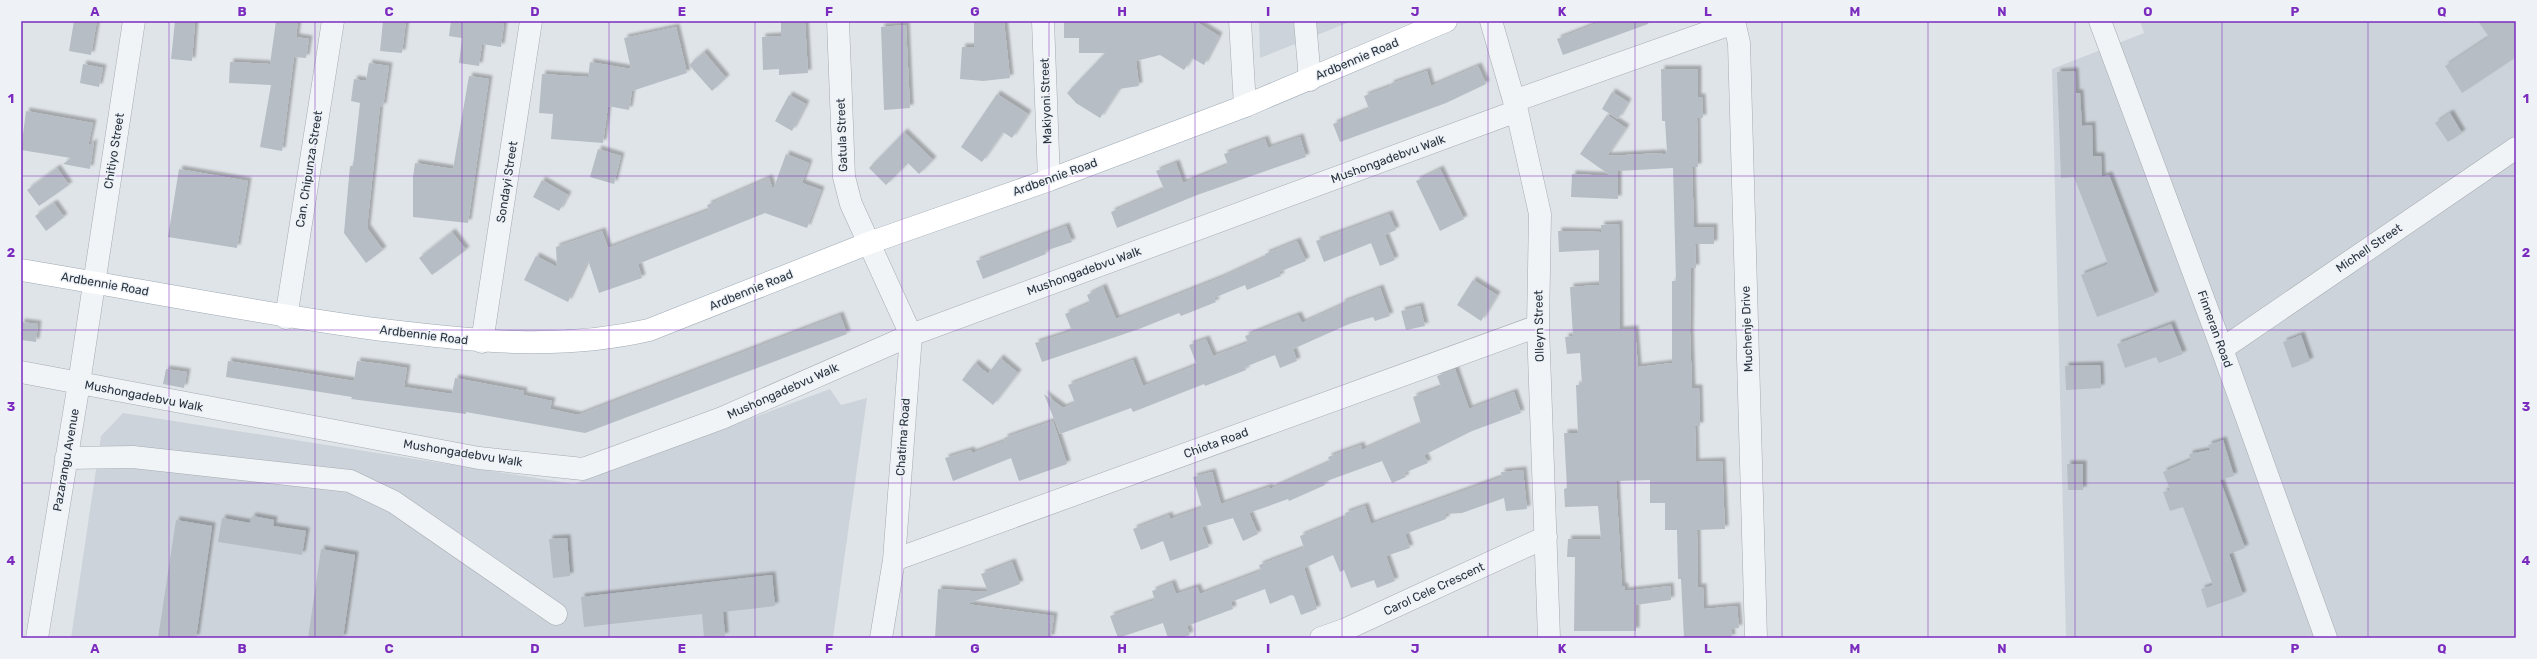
<svg xmlns="http://www.w3.org/2000/svg" width="2537" height="659" viewBox="0 0 2537 659" font-family="Rubik,sans-serif">
  <style>
    .built { fill: #cdd3da }
    .building { fill: #b6bdc5; filter: url(#shadow) }
    .lines { fill: none; stroke-linecap: round; stroke-linejoin: round }
    .minor-casing { stroke: #a4abb2; stroke-width: 23 }
    .major-casing { stroke: #9ea9b4; stroke-width: 23 }
    .minor { stroke: #f1f4f6; stroke-width: 22 }
    .major { stroke: #fff; stroke-width: 22 }
    .grid { fill: none; stroke: #7b2cbf; stroke-width: 1; stroke-opacity: 0.55 }
    .labels { text-anchor: middle; dominant-baseline: central; stroke-width: 3; stroke-linejoin: round; paint-order: stroke }
    .street-label { font-size: 12px; fill: #28333f; stroke: #eef2f6 }
    .neatline { fill: none; stroke: #7b2cbf; stroke-width: 1.5 }
    .grid-label { font-size: 13px; text-anchor: middle; font-weight: bold; fill: #7b2cbf }
  </style>
  <defs>
    <filter id="shadow"><feDropShadow dx="3.5" dy="-3.5" stdDeviation="1" flood-color="#0004"/></filter>
  </defs>
  <rect width="100%" height="100%" fill="#dfe4e8"/>
  <path class="built" d="M1259,21H1352L1260,58Z
    M2140,21H2516V638H2066L2052,69L2144,33Z
    M830,389L841,405L867,398L833,638H71L101,436L123,413L574,484Z"/>
  <path class="building" d="M74,21H97L91,55L69,51Z
    M175,21L195,22L192,61L171,59Z
    M276,21H298L296,37L309,39L306,58L294,57L282,151L260,147L271,85L229,83L230,62L270,64Z
    M383,21H406L402,53L380,51Z
    M451,21H484L504,24L501,47L482,44L479,66L459,63L462,38L449,36Z
    M781,21H805L808,73L779,75V69L763,70L762,37L781,36Z
    M974,21H1004L1010,78L983,81L960,79L962,47H974Z
    M1064,21H1195L1219,36L1204,65L1192,58L1184,70L1160,55L1136,61L1139,86L1119,89L1100,118L1076,103L1067,93L1105,53H1079V38H1064Z
    M1603,21H1648V24L1563,55L1557,39Z
    M2478,21H2516V57L2462,93L2445,66L2489,37Z
    M906,25L910,108L884,110L881,27Z
    M676,27L687,73L632,91L629,110L608,106L603,143L551,139L553,114L539,113L542,74L588,77L590,62L631,69L624,38Z
    M704,52L726,78L712,91L689,65Z
    M369,63L389,66L383,107L380,106L367,228L383,250L366,263L344,233L350,166H353L360,103L351,101L354,79L366,81Z
    M83,64L103,68L99,87L80,83Z
    M1478,66L1486,84L1446,103L1340,142L1333,124L1369,109L1364,96L1391,86L1390,84L1427,71L1431,86Z
    M1661,69H1698V97H1702L1703,118H1697L1698,167H1692L1694,227H1714V244H1695L1696,268H1691L1690,332L1692,388H1699L1700,426H1695L1696,462L1722,461L1725,529L1697,530L1698,587H1703L1704,609L1737,606L1739,628L1731,629L1732,638H1684L1681,579H1678L1677,530H1665V503H1650V480L1616,481L1622,586L1625,587V591L1670,586L1671,600L1636,605V631H1574L1575,557H1567L1568,539H1601L1598,506L1565,507L1564,489L1567,488L1564,433H1578L1576,385H1582L1580,353L1567,354L1565,337L1573,336L1570,287L1599,285V250L1559,252L1558,231L1601,232V225L1619,224L1620,330L1635,329L1638,367L1672,363V281H1676L1673,168L1618,171V199L1571,197L1572,174L1611,176L1580,154L1607,115L1626,128L1607,156L1661,153L1664,155L1667,152L1665,121H1662Z
    M2075,71L2076,93H2080L2082,126L2092,125L2093,156H2101L2102,177L2109,175L2155,295L2097,317L2081,275L2108,264L2074,177L2061,178L2057,72Z
    M469,76L489,79L468,223L413,217V177L415,163L453,169Z
    M1612,92L1628,102L1618,119L1602,109Z
    M997,94L1028,114L1012,138L1003,132L982,162L961,147Z
    M789,95L806,104L792,131L775,121Z
    M26,111L93,123L88,146L94,142L90,169L63,164L71,158L21,150Z
    M2450,113L2462,133L2448,142L2435,123Z
    M904,132L933,160L919,174L908,163L886,185L869,168Z
    M1300,137L1306,157L1197,195L1117,228L1111,212L1164,189L1156,171L1176,163L1183,183L1228,165L1224,154L1265,139L1268,148Z
    M598,149L621,156L614,184L590,177Z
    M786,154L809,163L802,183L821,190L807,228L765,213L638,264L642,278L599,293L588,260L568,302L524,280L536,256L557,267L556,247L602,231L608,248L709,210L707,205L769,178L773,190Z
    M57,168L69,185L39,206L27,190Z
    M179,169L248,181L237,248L168,237Z
    M1440,169L1464,219L1440,231L1416,181Z
    M542,180L568,195L559,211L533,197Z
    M54,203L64,217L46,231L35,216Z
    M1389,214L1396,230L1385,235L1395,260L1380,266L1371,243L1324,262L1316,241Z
    M1066,226L1072,242L1045,251L1046,254L983,279L976,261Z
    M452,232L466,250L432,275L419,258Z
    M1297,241L1306,261L1279,272L1281,276L1247,290L1245,285L1214,298L1216,302L1181,316L1179,313L1139,329L1042,362L1035,343L1072,331L1065,314L1090,303L1087,295L1103,287L1116,319L1220,278L1266,257L1265,254Z
    M1473,280L1497,295L1481,321L1457,305Z
    M1380,288L1390,316L1375,321L1373,317L1349,324L1293,349L1297,361L1280,368L1275,355L1245,367L1246,370L1205,386L1204,384L1133,412L1131,408L1060,434L1044,394L1063,408L1075,403L1068,385L1133,360L1143,386L1197,365L1189,345L1206,339L1213,356L1248,343L1245,336L1298,315L1302,323L1342,305L1341,303Z
    M1420,306L1425,326L1406,330L1401,311Z
    M840,315L847,334L585,433L466,412V414L351,399L352,397L226,377L228,361L354,381L357,361L382,364L407,368L404,387L452,394L455,378L524,391L523,395L552,401L550,409L578,415Z
    M21,322L38,324L36,342L21,340Z
    M2171,324L2183,354L2159,363L2156,357L2125,368L2117,344Z
    M2301,335L2310,361L2292,368L2283,342Z
    M1000,358L1018,373L993,405L962,380L975,363L988,374Z
    M2100,365L2101,388L2066,390L2065,366Z
    M166,369L187,372L184,388L163,384Z
    M1455,369L1469,409L1514,392L1521,413L1472,431L1424,455L1428,463L1404,473L1406,477L1392,483L1382,461L1324,482L1325,485L1289,501L1288,499L1249,513L1258,534L1243,541L1233,518L1202,527L1209,547L1170,561L1163,541L1141,550L1133,529L1169,515L1170,519L1202,508L1193,477L1212,472L1221,504L1269,487L1270,489L1330,462L1328,457L1361,445L1362,450L1421,424L1413,397L1441,387L1437,376Z
    M1053,421L1067,464L1019,481L1011,458L953,481L945,458L971,450L972,453L1005,441L1004,438Z
    M2223,440L2234,476L2220,480L2245,548L2229,554L2243,595L2207,608L2201,589L2213,585L2183,507L2170,511L2163,492L2170,490L2163,472L2191,460L2189,454L2210,450L2208,445Z
    M2067,464H2083V490H2068Z
    M1523,470L1527,509L1506,511L1504,498L1462,513L1446,514V519L1405,534L1410,548L1386,556L1395,581L1377,588L1374,580L1351,588L1344,570L1340,572L1333,555L1304,568L1317,609L1301,615L1294,596L1291,595L1270,604L1265,589L1231,602L1233,609L1187,626L1190,635L1181,638H1168L1163,623L1118,638L1110,616L1155,600L1152,591L1172,583L1176,594L1197,587L1200,594L1261,571L1259,565L1304,548L1300,536L1346,517L1345,513L1365,506L1371,524L1502,477L1501,472Z
    M252,516L274,520L273,526L306,531L302,555L218,542L222,518L250,523Z
    M176,520L212,526L196,638H158Z
    M567,538L570,576L553,578L549,539Z
    M321,549L355,555L343,638H308Z
    M1012,562L1020,584L967,604L1054,616L1051,638H935L938,589L988,592L981,574Z
    M772,575L775,606L723,612L725,636L704,638L702,614L584,627L581,597Z"/>
  <g class="lines">
    <defs>
      <path id="minor" d="M838,21L844,177L851,204L911,335L894,560L881,638
        M1043,21L1049,180
        M1240,21L1245,106
        M1305,21L1310,80
        M1491,21L1517,111L1540,214L1538,326L1549,638
        M1734,21L1739,43L1756,638
        M2100,21L2222,349L2326,638
        M1514,101L1734,23
        M286,318L333,21
        M482,342L531,21
        M2222,349L2516,148
        M21,372L479,458L583,469L722,418L911,335L1517,111
        M66,458L133,457L350,481L394,502L556,614
        M894,560L1538,326
        M37,638L79,383L134,21
        M1321,638L1344,630L1546,537"/>
      <path id="major" d="M21,270C142,290 261,314 383,330C476,341 557,351 649,330L869,243L1049,180L1245,106L1446,21"/>
    </defs>
    <use href="#minor" class="minor-casing"/>
    <use href="#major" class="major-casing"/>
    <use href="#minor" class="minor"/>
    <use href="#major" class="major"/>
  </g>
  <path class="grid" d="M169,21V638M315,21V638M462,21V638M609,21V638M755,21V638M902,21V638M1049,21V638M1195,21V638M1342,21V638M1488,21V638M1635,21V638M1782,21V638M1928,21V638M2075,21V638M2222,21V638M2368,21V638M21,176H2516M21,330H2516M21,483H2516"/>
  <g class="labels">
    <g class="street-label">
      <text transform="translate(1357 59) rotate(-23)">Ardbennie Road</text>
      <text transform="translate(1046 101) rotate(-92)">Makiyoni Street</text>
      <text transform="translate(842 135) rotate(-92)">Gatula Street</text>
      <text transform="translate(114 151) rotate(-81)">Chitiyo Street</text>
      <text transform="translate(1388 159) rotate(-20)">Mushongadebvu Walk</text>
      <text transform="translate(309 169) rotate(-81)">Can. Chipunza Street</text>
      <text transform="translate(1055 177) rotate(-20)">Ardbennie Road</text>
      <text transform="translate(507 182) rotate(-81)">Sondayi Street</text>
      <text transform="translate(2369 248) rotate(-34)">Michell Street</text>
      <text transform="translate(1084 271) rotate(-20)">Mushongadebvu Walk</text>
      <text transform="translate(105 284) rotate(10)">Ardbennie Road</text>
      <text transform="translate(751 290) rotate(-22)">Ardbennie Road</text>
      <text transform="translate(1539 326) rotate(-91)">Olleyn Street</text>
      <text transform="translate(1747 329) rotate(-92)">Muchenje Drive</text>
      <text transform="translate(2215 329) rotate(70)">Finneran Road</text>
      <text transform="translate(424 335) rotate(7)">Ardbennie Road</text>
      <text transform="translate(783 391) rotate(-24)">Mushongadebvu Walk</text>
      <text transform="translate(144 396) rotate(11)">Mushongadebvu Walk</text>
      <text transform="translate(903 437) rotate(-86)">Chatima Road</text>
      <text transform="translate(1216 443) rotate(-20)">Chiota Road</text>
      <text transform="translate(463 453) rotate(9)">Mushongadebvu Walk</text>
      <text transform="translate(66 460) rotate(-80)">Pazarangu Avenue</text>
      <text transform="translate(1434 589) rotate(-25)">Carol Cele Crescent</text>
    </g>
  </g>
  <rect width="2537" height="659" fill="none" stroke="#eef2f6" stroke-width="44"/>
  <rect x="22" y="22" width="2493" height="615" class="neatline"/>
  <g class="grid-label">
    <text x="95" y="16">A</text>
    <text x="242" y="16">B</text>
    <text x="389" y="16">C</text>
    <text x="535" y="16">D</text>
    <text x="682" y="16">E</text>
    <text x="829" y="16">F</text>
    <text x="975" y="16">G</text>
    <text x="1122" y="16">H</text>
    <text x="1268" y="16">I</text>
    <text x="1415" y="16">J</text>
    <text x="1562" y="16">K</text>
    <text x="1708" y="16">L</text>
    <text x="1855" y="16">M</text>
    <text x="2002" y="16">N</text>
    <text x="2148" y="16">O</text>
    <text x="2295" y="16">P</text>
    <text x="2442" y="16">Q</text>
    <text x="11" y="103">1</text>
    <text x="2526" y="103">1</text>
    <text x="11" y="257">2</text>
    <text x="2526" y="257">2</text>
    <text x="11" y="411">3</text>
    <text x="2526" y="411">3</text>
    <text x="11" y="565">4</text>
    <text x="2526" y="565">4</text>
    <text x="95" y="653">A</text>
    <text x="242" y="653">B</text>
    <text x="389" y="653">C</text>
    <text x="535" y="653">D</text>
    <text x="682" y="653">E</text>
    <text x="829" y="653">F</text>
    <text x="975" y="653">G</text>
    <text x="1122" y="653">H</text>
    <text x="1268" y="653">I</text>
    <text x="1415" y="653">J</text>
    <text x="1562" y="653">K</text>
    <text x="1708" y="653">L</text>
    <text x="1855" y="653">M</text>
    <text x="2002" y="653">N</text>
    <text x="2148" y="653">O</text>
    <text x="2295" y="653">P</text>
    <text x="2442" y="653">Q</text>
  </g>
</svg>
